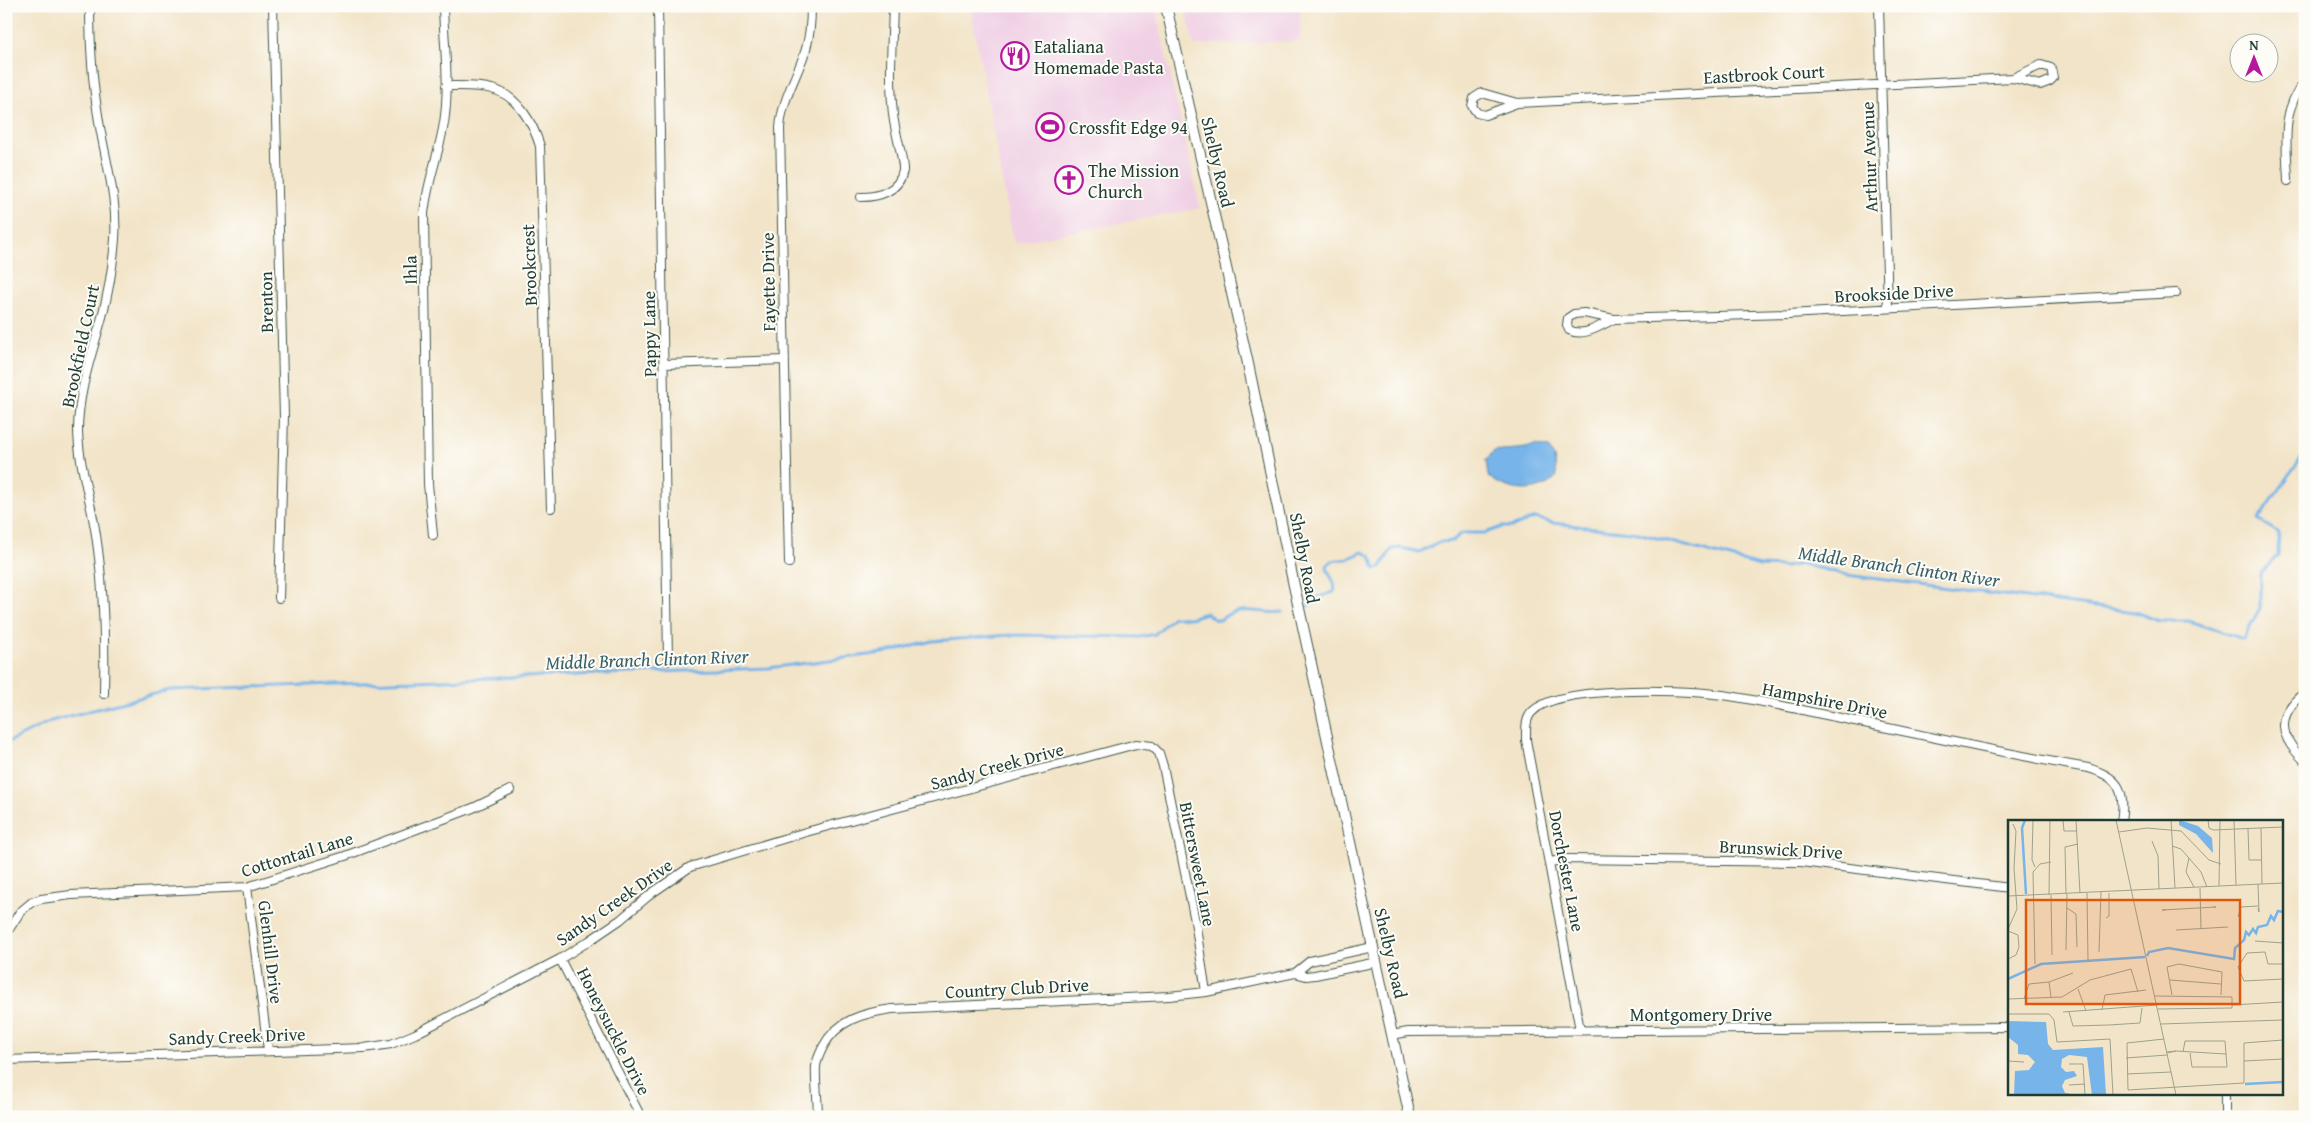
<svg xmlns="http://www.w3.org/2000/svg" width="2311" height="1123" viewBox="0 0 2311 1123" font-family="'Gentium Book Plus',serif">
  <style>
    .built { fill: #f0d0e5 }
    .water { fill: #76b4e9; stroke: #4a788e }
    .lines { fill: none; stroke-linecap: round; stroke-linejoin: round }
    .stream { stroke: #76b4e9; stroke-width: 3 }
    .minor-casing { stroke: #3f564a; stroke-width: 10 }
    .tertiary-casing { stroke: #3f564a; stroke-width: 12 }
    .minor { stroke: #fff; stroke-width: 8 }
    .tertiary { stroke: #fff; stroke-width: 10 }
    .labels { text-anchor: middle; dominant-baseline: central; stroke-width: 4; stroke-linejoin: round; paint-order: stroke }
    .poi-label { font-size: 18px; fill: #1f3d34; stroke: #fdfcf7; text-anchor: start }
    .street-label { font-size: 18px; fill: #1f3d34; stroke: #fdfcf7 }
    .water-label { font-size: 19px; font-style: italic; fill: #39616a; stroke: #fdfcf7 }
    .inset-river { fill: none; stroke: #76b4e9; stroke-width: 2.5 }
    .inset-road { fill: none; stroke: #9ea18d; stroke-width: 1 }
    .view { fill: #de580e; fill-opacity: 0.15; stroke: #de580e; stroke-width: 2.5 }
    .inset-edge { fill: none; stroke: #1f3d34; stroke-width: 2.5 }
  </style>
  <rect width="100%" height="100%" fill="#fdfcf7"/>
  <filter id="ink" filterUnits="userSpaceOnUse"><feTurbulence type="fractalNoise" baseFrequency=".02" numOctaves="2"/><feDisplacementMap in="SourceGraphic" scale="10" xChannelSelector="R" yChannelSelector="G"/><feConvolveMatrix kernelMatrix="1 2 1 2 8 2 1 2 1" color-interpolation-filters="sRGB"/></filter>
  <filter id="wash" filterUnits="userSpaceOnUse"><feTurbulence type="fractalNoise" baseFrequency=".0096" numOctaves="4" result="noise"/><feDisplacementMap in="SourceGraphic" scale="20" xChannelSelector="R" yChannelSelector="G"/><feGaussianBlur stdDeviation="1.12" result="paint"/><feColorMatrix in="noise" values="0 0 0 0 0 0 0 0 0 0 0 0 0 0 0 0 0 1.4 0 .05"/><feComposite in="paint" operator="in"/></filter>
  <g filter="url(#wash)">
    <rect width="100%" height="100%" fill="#f2e4c8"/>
    <path class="built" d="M970,6H1155L1200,208L1014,243Z
      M1185,6H1300V41L1194,45Z"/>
    <path class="water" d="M1534,445L1549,448L1554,457L1557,476C1540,496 1507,493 1488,476L1486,460L1494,451C1505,449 1527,450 1534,445Z"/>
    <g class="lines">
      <path class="stream" d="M1307,606L1314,604L1316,598L1334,592C1337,580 1328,577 1327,566L1332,561L1347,559L1363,552L1371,556L1375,569L1380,568L1392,549L1401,548L1419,552L1441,542L1452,541L1462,533H1485L1502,527H1512L1535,518L1553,523L1638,533L1760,566L1785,567L1802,564L1847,575L2135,612L2159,621H2189L2243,639L2260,608V574L2278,555L2279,533L2258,520L2305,453
        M6,743L51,721L170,690L768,668L883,653L933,641L1010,635L1140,637L1155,634L1173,617L1190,618L1206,613L1214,619L1220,620C1241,603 1259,615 1282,612"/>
    </g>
  </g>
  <g filter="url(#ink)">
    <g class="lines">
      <defs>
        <path id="minor" d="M90,6C90,43 92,79 98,115C104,157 118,196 115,239C113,265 109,291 102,317C92,355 78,391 78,431C79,467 91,500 96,535C104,587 105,641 104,694
          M273,6L284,416L279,598
          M658,6L668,661
          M1879,6L1888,308
          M446,86C461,86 478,85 492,89C517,95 533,123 540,146L551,508
          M1517,103L1485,115L1477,113L1472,106L1474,98L1482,93L1517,103L2013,78L2040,85L2050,81L2053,78L2051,68L2041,65L2013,78
          M2288,181C2287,146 2280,110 2305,82
          M861,197C879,197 899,191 903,171C904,161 894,128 893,114C889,78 892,42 893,6
          M1584,313L1614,319C1601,325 1584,338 1569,330L1567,325L1568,318L1574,314Z
          M1614,319L1788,314L2176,293
          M664,364L785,360
          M433,535L428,484L424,214C427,182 439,154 444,123C450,85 444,44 443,6
          M789,563L780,128C782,99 797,77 806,49C810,35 811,21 811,6
          M2305,692C2275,716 2279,737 2305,761
          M1550,862L1567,859L1801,862L2010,888
          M247,887L268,1050
          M6,934L20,912L32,902L41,899L71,895L247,887L345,856L473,808L510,790
          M1373,947L1310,961L1295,973L1306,976L1315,975L1377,962
          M560,959L641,1117
          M1580,1030L1526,740C1526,731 1525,719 1532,712C1557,685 1678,690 1714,694C1750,698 1786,707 1821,714C1910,732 1999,753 2088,768C2119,777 2126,790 2121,822
          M1392,1035L1408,1032L2010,1027
          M6,1060L364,1048L391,1044L415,1034L560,959L589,941L620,920L652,893L690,867L806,832L1136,744L1152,746L1159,753L1163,766L1195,921L1206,992
          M2225,1094V1117
          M818,1117C818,1100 815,1082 816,1066C817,1059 820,1053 823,1047C837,1020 863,1013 892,1009L1169,996L1206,992L1295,973"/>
        <path id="tertiary" d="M1166,6L1247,359L1293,581L1410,1117"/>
      </defs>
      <use href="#minor" class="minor-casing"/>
      <use href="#tertiary" class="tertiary-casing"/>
      <use href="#minor" class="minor"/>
      <use href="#tertiary" class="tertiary"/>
    </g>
  </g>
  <defs>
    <symbol id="restaurant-ring" viewBox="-11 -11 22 22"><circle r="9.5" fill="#fdfcf7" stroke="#b5179e" stroke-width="1.5"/><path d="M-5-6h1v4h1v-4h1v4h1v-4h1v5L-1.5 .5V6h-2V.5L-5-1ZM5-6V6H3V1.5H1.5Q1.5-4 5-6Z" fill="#b5179e"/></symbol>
    <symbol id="stadium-ring" viewBox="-11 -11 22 22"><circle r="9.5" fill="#fdfcf7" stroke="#b5179e" stroke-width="1.5"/><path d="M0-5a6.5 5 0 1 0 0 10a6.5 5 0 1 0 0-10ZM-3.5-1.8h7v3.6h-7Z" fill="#b5179e"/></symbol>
    <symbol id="church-ring" viewBox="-11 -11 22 22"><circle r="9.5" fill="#fdfcf7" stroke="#b5179e" stroke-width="1.5"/><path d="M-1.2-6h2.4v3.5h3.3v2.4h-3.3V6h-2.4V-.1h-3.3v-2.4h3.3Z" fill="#b5179e"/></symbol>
  </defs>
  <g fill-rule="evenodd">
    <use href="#restaurant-ring" x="999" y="40" width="32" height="32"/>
    <use href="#stadium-ring" x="1034" y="111" width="32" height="32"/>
    <use href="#church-ring" x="1053" y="164" width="32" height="32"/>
  </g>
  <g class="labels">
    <g class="poi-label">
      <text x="1034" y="46">Eataliana<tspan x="1034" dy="21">Homemade Pasta</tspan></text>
      <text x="1069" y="127">Crossfit Edge 94</text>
      <text x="1088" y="170">The Mission<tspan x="1088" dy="21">Church</tspan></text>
    </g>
    <g class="street-label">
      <text transform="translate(1764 74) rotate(-3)">Eastbrook Court</text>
      <text transform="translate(1869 157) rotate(-92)">Arthur Avenue</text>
      <text transform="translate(1218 162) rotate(77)">Shelby Road</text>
      <text transform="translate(529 265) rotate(-92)">Brookcrest</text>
      <text transform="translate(410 270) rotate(-91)">Ihla</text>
      <text transform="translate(768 282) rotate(-91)">Fayette Drive</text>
      <text transform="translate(1894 293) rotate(-3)">Brookside Drive</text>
      <text transform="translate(266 302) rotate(-91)">Brenton</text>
      <text transform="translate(649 334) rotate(-91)">Pappy Lane</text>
      <text transform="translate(80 346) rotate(-78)">Brookfield Court</text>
      <text transform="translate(1305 558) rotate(79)">Shelby Road</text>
      <text transform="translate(1825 700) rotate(11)">Hampshire Drive</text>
      <text transform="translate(997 766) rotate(-15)">Sandy Creek Drive</text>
      <text transform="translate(1781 849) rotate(3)">Brunswick Drive</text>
      <text transform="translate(297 854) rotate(-17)">Cottontail Lane</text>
      <text transform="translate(1198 864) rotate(79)">Bittersweet Lane</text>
      <text transform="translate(1567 871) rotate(79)">Dorchester Lane</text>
      <text transform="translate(614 902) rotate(-35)">Sandy Creek Drive</text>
      <text transform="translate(271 952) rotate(83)">Glenhill Drive</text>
      <text transform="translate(1391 953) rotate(77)">Shelby Road</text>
      <text transform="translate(1017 988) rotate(-3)">Country Club Drive</text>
      <text x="1701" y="1014">Montgomery Drive</text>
      <text transform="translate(614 1031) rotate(63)">Honeysuckle Drive</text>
      <text transform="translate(237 1036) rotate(-2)">Sandy Creek Drive</text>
    </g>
    <g class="water-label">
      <text transform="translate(1899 566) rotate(8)">Middle Branch Clinton River</text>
      <text transform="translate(647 659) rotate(-2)">Middle Branch Clinton River</text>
    </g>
  </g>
  <g transform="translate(2008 820)">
    <rect width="275" height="275" fill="#f2e4c8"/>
    <path d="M171,0L190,6L204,18L205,33L188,14L171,5ZM0,201L38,202L40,224L45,230L95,227L98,275H84L79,237L61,235L54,239L53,247L58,252L66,251L69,256L57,260L54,266L57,273L70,275H6L7,251L21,250L27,242L20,235L10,234V225L0,217Z" fill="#76b4e9"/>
    <path class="inset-river" d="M17,0L14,8L18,74M139,136L141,132L160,128L226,139L227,128L236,120L238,112L241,115L245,109L248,113L250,107L259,105L263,96L266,100L270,91L275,92M0,159L33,144L137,137M237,264L275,262"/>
    <path class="inset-road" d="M25,0L24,40L27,47M55,0L56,11H69M68,0L72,73M108,0L168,275M163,0L167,68M200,0L201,8L205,10L275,7M226,0L228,65M253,8L254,64M240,9L241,40H253M111,12L139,8L173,11L201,40L213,44M144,21L150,36L151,69M164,26L173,29L193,52L199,67M181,38L178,52L186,67M250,64L251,92L250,88M211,66L212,0M192,68L193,109M79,73L80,141M58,74L57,27L70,24M41,75L42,0M43,75L44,135M0,76L275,63M59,88L68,94L69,127M158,90H154L208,87H205M230,97L233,87L250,86M98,98L101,96V73M0,109L9,89L6,48L8,11L5,4M168,110L220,107M0,111L10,115L11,127L8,135L0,139M247,121L275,123M58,130L59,74M91,132L93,72M27,144L25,52L32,44L43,42M275,144H260L257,132L239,133L230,147L236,161L275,159M162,160L213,164M41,162L43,177M70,169L78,191M164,175L159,147L171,144L214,152L213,175M147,176L224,177V188L150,189M0,179L54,177L82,160L123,149L130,172M16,179L21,164L41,162L65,153M224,185L275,182M94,190L97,175L138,170M55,192L149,185M61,192L65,206L101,205L132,203L134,188M0,194H41L46,200L49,222L102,219L105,275M153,204L275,200M156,219L119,223L120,270L236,263V223L275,220M168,231L218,234M159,232L168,231L159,233M175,232L177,221H217L219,247H184L182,233M118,238L159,235M0,241L16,242M236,241L275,239M61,244H75L77,275M119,254L163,252M61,265L77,264"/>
    <path class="view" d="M18,80H232V184H18Z"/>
    <rect width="275" height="275" class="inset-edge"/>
  </g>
  <rect width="2311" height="1123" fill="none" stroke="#fdfcf7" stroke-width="25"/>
  <g transform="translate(2254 58)"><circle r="24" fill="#fdfcf7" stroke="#a4b0a9"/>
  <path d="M0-4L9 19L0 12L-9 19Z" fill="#b5179e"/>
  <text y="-8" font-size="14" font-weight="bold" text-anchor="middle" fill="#1f3d34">N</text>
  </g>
</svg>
